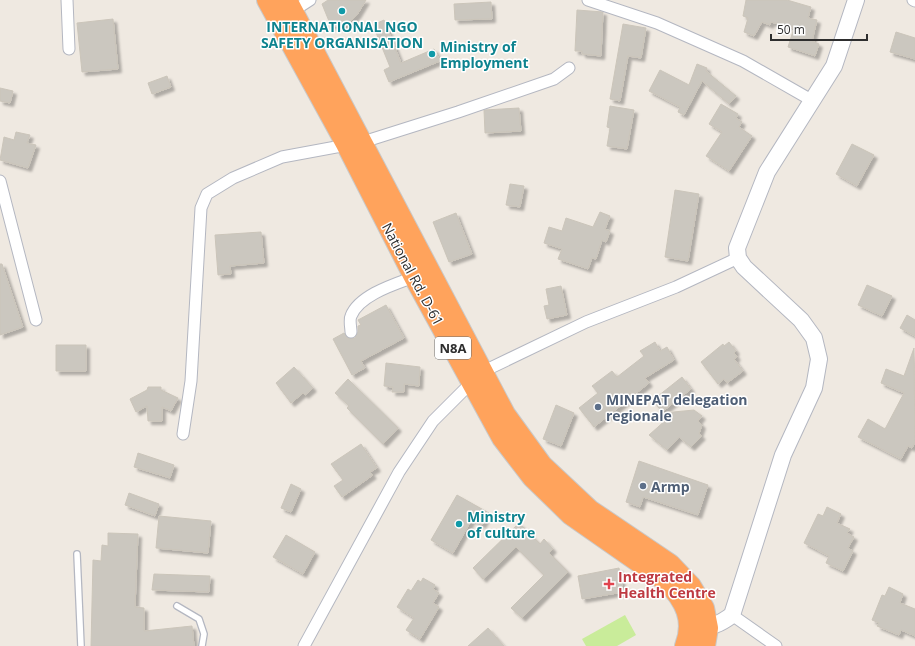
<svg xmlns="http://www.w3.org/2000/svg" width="915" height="646" viewBox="0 0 915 646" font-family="'Open Sans',sans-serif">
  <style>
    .pitch { fill: #c9ec9a }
    .building { fill: #cbc7bf; stroke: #cbc5ba; filter: url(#shadow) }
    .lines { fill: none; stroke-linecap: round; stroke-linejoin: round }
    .lane-casing { stroke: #b4b7c1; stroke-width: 8 }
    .street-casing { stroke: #b4b7c1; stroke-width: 13 }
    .secondary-casing { stroke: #b4b7c1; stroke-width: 18 }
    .highway-casing { stroke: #c9c9c9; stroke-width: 22 }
    .lane { stroke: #fff; stroke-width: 5.5 }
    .street { stroke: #fff; stroke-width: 11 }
    .secondary { stroke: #fff; stroke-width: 16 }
    .highway { stroke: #ffa35c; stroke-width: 20 }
    .culture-dot { fill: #0f9aa8; stroke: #fff; stroke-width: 1.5 }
    .service-dot { fill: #5c6f8a; stroke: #fff; stroke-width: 1.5 }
    .health-dot { fill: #e0444e; stroke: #fff; stroke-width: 1.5 }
    .labels { text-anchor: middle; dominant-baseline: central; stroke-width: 3; stroke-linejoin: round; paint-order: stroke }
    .shield { fill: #fff; stroke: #6d6d6d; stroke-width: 1 }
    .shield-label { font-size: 13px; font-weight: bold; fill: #2e2e2e }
    .culture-label { font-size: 14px; font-weight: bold; fill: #0d838f; stroke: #fff; text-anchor: start }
    .street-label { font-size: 14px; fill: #2e2e2e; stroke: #fff }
    .service-label { font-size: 14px; font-weight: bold; fill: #4e5e75; stroke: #fff; text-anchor: start }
    .health-label { font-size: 14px; font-weight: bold; fill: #be3a42; stroke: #fff; text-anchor: start }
  </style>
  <defs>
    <filter id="shadow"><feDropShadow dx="3.5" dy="3.5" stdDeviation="1" flood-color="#0004"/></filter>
  </defs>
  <rect width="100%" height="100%" fill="#efe9e1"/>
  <path class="pitch" d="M625,615L636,635L617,646H586L582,639Z"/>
  <path class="building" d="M328,0H366L357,15L346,26H331L322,4Z
    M746,0H787L811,7L808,18L817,20L812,41L819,44L815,56L788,47L794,28L771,22L770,25L762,22L754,36L744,32L748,18L743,16Z
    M491,2L492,19L455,20L454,4Z
    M577,10L603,12L601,56L582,54V51H575Z
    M113,19L118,69L82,72L77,23Z
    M384,20L401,63L434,49L440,61L389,82L384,70L390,67L373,25Z
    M623,24L646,28L641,58L628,56L620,101L610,99Z
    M896,32L915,38V59L890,52Z
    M697,64L707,68L706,71L736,96L729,104L702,81L684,115L678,112L680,107L649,91L660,70L689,85Z
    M167,76L171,87L152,94L148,83Z
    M0,88L13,91L10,103L0,101Z
    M721,104L738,114L736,118L742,122L739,127L752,136L729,171L706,156L722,132L709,124Z
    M610,106L634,110L627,149L607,146L610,128L607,127Z
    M519,108L521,131L485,133L484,110Z
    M16,132L30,135L27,143L36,145L28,168L0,160L4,137L14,140Z
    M852,144L874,155L857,186L836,174Z
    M510,184L524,186L520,207L506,205Z
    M675,190L699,194L688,261L665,257Z
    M600,212L610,216L605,229L610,231L606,242L602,240L596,259L592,258L588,269L558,259L562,249L544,243L549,227L562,231L566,218L593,227Z
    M456,213L472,254L449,262L433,222Z
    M261,232L264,263L230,266L231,274L218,275L215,235Z
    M0,264H2L23,327L0,335Z
    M867,285L892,296L882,316L858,305Z
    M561,286L567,315L547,319L544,306L549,305L546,289Z
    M386,305L404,338L361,361L365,368L352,375L333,339L344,333L348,338H355L358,332V326L361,325L358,320Z
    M907,315L915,320V336L900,328Z
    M655,342L660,351L667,347L674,360L645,378L649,383L594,427L579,408L598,393L592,386L612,371L617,377L644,356L640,351Z
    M729,342L736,351L734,353L737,357L734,359L743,371L727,383L724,379L718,384L701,362L723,344L724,346Z
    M56,345H86V371H56Z
    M914,348L915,442L912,448L908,446L901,459L858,437L868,419L885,429L904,393L881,383L886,369L904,376Z
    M386,363L420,367L419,386L404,384V392H392L393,387L384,386Z
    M294,367L313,388L305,395L303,393L291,403L276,383Z
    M682,377L691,389L662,412L653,400Z
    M348,379L398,428L383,444L347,408L349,406L335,393Z
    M148,387H161V390L178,398L171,411L162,407V421H148L147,406L136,412L130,399L147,390Z
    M556,405L574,413L561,446L543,439Z
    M694,410L702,416L698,421L702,425L699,434L702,436L691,447L679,437L667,450L649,435L667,419L663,413Z
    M361,444L377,468L370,472L373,475L342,497L334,486L343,480L331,464Z
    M138,453L174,465L170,478L134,467Z
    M639,461L708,485L698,515L643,497L640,507L626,502Z
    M291,484L301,489L291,512L281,508Z
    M129,493L159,504L155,516L125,505Z
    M457,495L489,513L482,525L472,519L453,553L431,540Z
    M827,507L841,514L837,523L850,529L847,533L854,537L848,548L853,551L843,571L826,563L829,556L804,543L818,514L823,516Z
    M159,516L211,521L208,553L156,548Z
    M519,523L540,544L544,539L553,549L549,553L568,572L522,618L511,608L544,575L516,547L483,579L473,568Z
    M108,533L138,534L135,607L144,608V631L192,626L194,646H91L93,560L101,561L102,545L108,546Z
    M286,535L315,552L303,574L273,557Z
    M619,568L623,592L582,599L578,576Z
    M154,574L210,576L209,592L152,590Z
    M423,578L435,585L433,589L439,593L433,603L439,607L420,639L406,630L414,618L397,607L408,589L411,591L418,580L421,582Z
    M889,587L903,594L900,603L915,609V636L901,630L899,635L877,626L879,623L872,620L882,595L885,596Z
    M488,628L504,646H468Z"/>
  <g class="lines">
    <defs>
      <path id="lane" d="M77,554L81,646
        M177,606L199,619L204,634L202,646"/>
      <path id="street" d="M67,0L69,49
        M588,0L657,23L743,61L813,101
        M913,0L915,1
        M293,11L310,0
        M0,181L36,320
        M351,332C351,328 349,320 351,316C359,295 395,284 414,277
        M183,434L191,381L201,208L207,194L233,178L282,157L363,142L458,112L554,79L569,68
        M732,615L776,646
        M304,646L399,472L433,421L482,372L586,322L676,287L738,258"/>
      <path id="secondary" d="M696,627C711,628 720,624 732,615L783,455L814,388L819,359L814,338L801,320L744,267L738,258L737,248L767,172L834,66L856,0"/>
      <path id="highway" d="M267,0L346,144L414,277L502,438L532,477L571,515L667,582C685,601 695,620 685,646
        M287,0L505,414L542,465L590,510L670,564L691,586L704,608L708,628L705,646"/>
    </defs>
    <use href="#lane" class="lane-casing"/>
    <use href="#street" class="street-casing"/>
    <use href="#secondary" class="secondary-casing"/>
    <use href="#highway" class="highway-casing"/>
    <use href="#lane" class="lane"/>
    <use href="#street" class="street"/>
    <use href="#secondary" class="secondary"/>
    <use href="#highway" class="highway"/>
  </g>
  <g class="culture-dot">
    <circle cx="342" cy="11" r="4"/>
    <circle cx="432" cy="54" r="4"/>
    <circle cx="459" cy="524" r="4"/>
  </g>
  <g class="service-dot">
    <circle cx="598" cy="407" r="4"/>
    <circle cx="643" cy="486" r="4"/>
  </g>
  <path class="health-dot" d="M607 578h4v4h4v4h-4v4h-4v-4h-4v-4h4z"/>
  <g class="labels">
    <rect class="shield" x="435" y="337" width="36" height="22" rx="3"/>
    <g class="shield-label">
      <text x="453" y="348">N8A</text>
    </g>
    <g class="culture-label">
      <text x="342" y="26" text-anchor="middle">INTERNATIONAL NGO<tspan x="342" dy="16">SAFETY ORGANISATION</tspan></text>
      <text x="440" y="46">Ministry of<tspan x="440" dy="16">Employment</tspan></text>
      <text x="467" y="516">Ministry<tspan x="467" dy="16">of culture</tspan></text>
    </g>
    <g class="street-label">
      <text transform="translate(413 274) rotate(62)">National Rd. D-61</text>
    </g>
    <g class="service-label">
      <text x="606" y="399">MINEPAT delegation<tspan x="606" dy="16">regionale</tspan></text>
      <text x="651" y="486">Armp</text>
    </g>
    <g class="health-label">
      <text x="618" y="576">Integrated<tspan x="618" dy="16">Health Centre</tspan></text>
    </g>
  </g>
  <path d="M771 34v6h96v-6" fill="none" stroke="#2e2e2e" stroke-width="2"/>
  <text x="777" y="34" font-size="12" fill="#2e2e2e" stroke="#ffffff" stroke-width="3" paint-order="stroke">50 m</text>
</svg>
